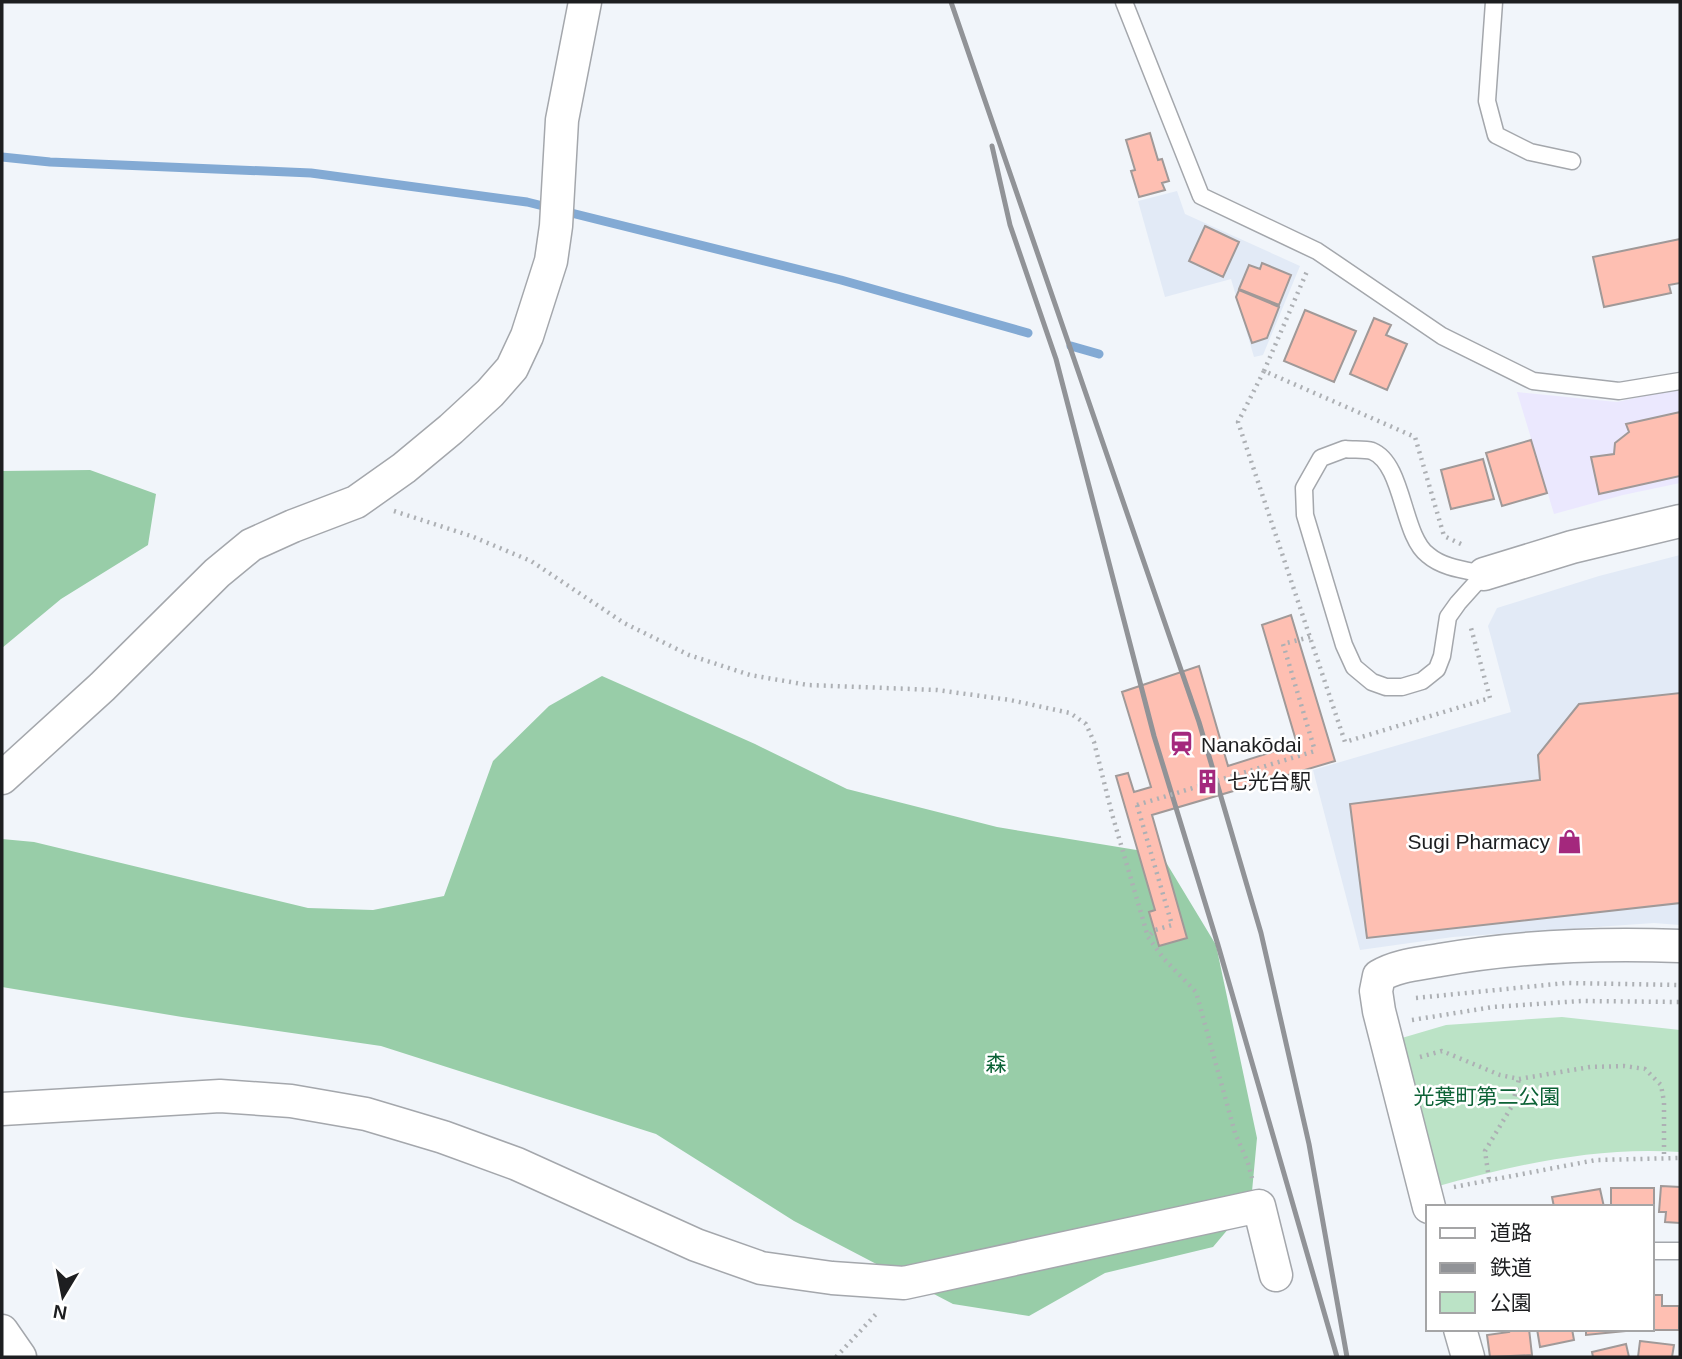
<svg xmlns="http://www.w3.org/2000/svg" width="1682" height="1359" viewBox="0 0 1682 1359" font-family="Arial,'Noto Sans JP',sans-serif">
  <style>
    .built { fill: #e2eaf6 }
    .industrial { fill: #ebe8fe }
    .green { fill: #bbe3c6 }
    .forest { fill: #98cda8 }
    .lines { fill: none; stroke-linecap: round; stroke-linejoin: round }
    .stream { stroke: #83aad4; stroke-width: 9 }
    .building { fill: #febfb2; stroke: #a09998; stroke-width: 2 }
    .lane-casing { stroke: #a4a7ac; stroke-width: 19 }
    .street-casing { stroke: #a4a7ac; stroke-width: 35 }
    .path { stroke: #adb0b4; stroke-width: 4.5; stroke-dasharray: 2 5; stroke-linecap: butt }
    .lane { stroke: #fff; stroke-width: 16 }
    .street { stroke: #fff; stroke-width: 32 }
    .rail { stroke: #919397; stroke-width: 5 }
    .path-bridge { stroke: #adb0b4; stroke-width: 4.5; stroke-dasharray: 2 5; stroke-linecap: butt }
    .labels { text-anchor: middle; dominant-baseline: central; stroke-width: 5; stroke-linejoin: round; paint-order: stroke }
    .poi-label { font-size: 21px; fill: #1d1e20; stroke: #fff; text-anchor: start }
    .park-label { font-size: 21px; fill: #0c6236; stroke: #fff }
  </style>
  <rect width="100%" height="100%" fill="#f1f5fa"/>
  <path class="built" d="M1177,191L1185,214L1300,266L1263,355L1254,357L1231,279L1165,297L1138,201Z
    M1680,555V925L1654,923L1453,937L1360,950L1313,770L1511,712L1488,626L1497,608L1599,576Z"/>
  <path class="industrial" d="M1680,388V483L1623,495L1554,514L1517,392L1617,402Z"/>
  <path class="green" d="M1562,1017L1680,1030V1152C1597,1146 1514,1165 1435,1187L1395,1040L1446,1025Z"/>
  <path class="forest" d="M90,470L156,494L148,545L61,599L2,648V471Z
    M602,676L755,744L847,789L997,827L1161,854L1216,945L1257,1138L1251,1202L1213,1247L1105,1273L1029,1316L953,1304L794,1221L656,1134L381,1046L182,1017L2,987V839L34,842L308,908L373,910L444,896L493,761L549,706Z"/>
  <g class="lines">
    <path class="stream" d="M2,157L50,162L311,173L527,202L841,280L1028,333
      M1071,346L1099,354"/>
  </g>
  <path class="building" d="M1150,133L1158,160L1162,159L1169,181L1162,183L1165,190L1139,197L1131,171L1135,170L1126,140Z
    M1205,226L1239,242L1223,277L1189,261Z
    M1680,239V283L1669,285L1671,293L1604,307L1593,257Z
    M1262,263L1291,275L1279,305L1239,289L1249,265L1260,269Z
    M1239,290L1279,307L1267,338L1252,343L1236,297Z
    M1305,310L1356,331L1334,382L1284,361Z
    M1374,318L1391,325L1386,335L1407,344L1387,390L1350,374Z
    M1680,412V476L1599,494L1591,457L1614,454L1615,443L1629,432L1626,424Z
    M1531,440L1547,493L1502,506L1486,453Z
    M1483,459L1494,499L1451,509L1441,470Z
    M1291,615L1335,761L1152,815L1187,938L1159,946L1149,912L1155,910L1116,776L1128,773L1134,792L1151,787L1122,692L1199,666L1228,766L1297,744L1262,625Z
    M1680,693V903L1367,938L1350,804L1540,780L1538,755L1579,704Z
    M1661,1186L1680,1187V1223L1665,1222L1666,1212H1659Z
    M1611,1188H1654V1223L1652,1207H1611Z
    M1600,1189L1604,1207H1554L1552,1197Z
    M1652,1295H1662V1306H1679V1330H1632L1652,1329Z
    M1508,1329H1529L1532,1355L1490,1357L1487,1335L1509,1332Z
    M1537,1329H1572L1574,1340L1540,1347Z
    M1586,1329H1625V1331L1586,1335Z
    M1640,1341L1674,1345L1672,1357H1638Z
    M1626,1344L1629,1357H1593L1592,1352Z"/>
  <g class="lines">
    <defs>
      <path id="lane" d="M1124,2L1201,196L1317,251L1442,336L1533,381L1619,391L1680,381
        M1494,2L1487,101L1496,135L1530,152L1572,161
        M1345,449C1353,450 1365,449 1372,451C1404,464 1402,536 1428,555C1443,568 1465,570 1484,574L1458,603L1448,617L1442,656L1437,669L1422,681L1402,687H1386L1372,682L1354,667L1344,645L1305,515L1304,488L1321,458Z
        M1652,1251H1680"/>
      <path id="street" d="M1484,574L1572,547L1680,521
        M2,778L102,687L217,573L251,545L293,526L356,502L404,468L451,429L490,393L512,368L527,336L551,261L556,226L562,120L585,2
        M2,1109L220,1096L291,1101L366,1114L443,1137L517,1164L696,1245L761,1268L832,1278L904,1283L1259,1206L1276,1275
        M1429,1207L1379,1011L1376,991L1379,976C1398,965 1419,964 1440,960C1519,946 1600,943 1680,946
        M1460,1329L1468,1357
        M2,1331L20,1357"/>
    </defs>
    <use href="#lane" class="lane-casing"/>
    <use href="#street" class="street-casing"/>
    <path class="path" d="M1264,371L1308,269
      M394,511L471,536L531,561L624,623L689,655L750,675L808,685L937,690L1010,700L1070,713L1086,724L1094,742L1112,814L1148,937L1164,959L1196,992L1235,1133L1248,1163L1252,1178
      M1461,544L1444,536L1415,437L1264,371L1238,422L1345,742L1490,698L1471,628L1472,626
      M1310,637L1283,644L1315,751
      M1137,805L1172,925L1155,930L1149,936
      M1416,998L1566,983L1680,985
      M1412,1020L1493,1007L1581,1001L1680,1002
      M1420,1057L1442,1051L1500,1075L1519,1079L1590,1067L1624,1066L1645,1069L1661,1085L1664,1102V1157
      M1489,1179L1485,1151L1512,1106L1519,1079
      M1454,1187L1596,1160L1680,1158
      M836,1357L878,1312"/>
    <use href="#lane" class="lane"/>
    <use href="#street" class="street"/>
    <path class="rail" d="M951,2L1199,722L1261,933L1309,1144L1347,1357
      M992,146L1010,225L1056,359L1154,736L1218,945L1337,1357"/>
    <path class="path-bridge" d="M1137,805L1315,751"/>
  </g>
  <defs>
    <symbol id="station-bare" viewBox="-9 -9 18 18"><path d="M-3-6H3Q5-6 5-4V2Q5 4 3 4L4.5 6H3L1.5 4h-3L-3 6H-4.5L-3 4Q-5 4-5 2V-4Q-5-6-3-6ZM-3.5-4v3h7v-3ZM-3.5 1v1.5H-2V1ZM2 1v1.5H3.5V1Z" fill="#a4287d" stroke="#fff" stroke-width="2.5" paint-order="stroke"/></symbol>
    <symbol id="building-bare" viewBox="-9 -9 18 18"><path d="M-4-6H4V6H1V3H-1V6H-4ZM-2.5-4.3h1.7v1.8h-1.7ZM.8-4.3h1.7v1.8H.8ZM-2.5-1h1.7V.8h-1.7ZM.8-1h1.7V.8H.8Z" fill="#a4287d" stroke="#fff" stroke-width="2.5" paint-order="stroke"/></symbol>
    <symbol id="shop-bare" viewBox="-9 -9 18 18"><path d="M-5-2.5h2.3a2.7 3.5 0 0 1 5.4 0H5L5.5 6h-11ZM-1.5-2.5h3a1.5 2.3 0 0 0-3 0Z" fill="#a4287d" stroke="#fff" stroke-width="2.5" paint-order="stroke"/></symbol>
  </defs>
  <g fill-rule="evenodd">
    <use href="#station-bare" x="1164" y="726" width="35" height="35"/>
    <use href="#building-bare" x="1190" y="764" width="35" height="35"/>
    <use href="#shop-bare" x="1552" y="824" width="35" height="35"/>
  </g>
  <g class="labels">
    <g class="poi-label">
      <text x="1201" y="744">Nanakōdai</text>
      <text x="1227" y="781">七光台駅</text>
      <text x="1550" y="841" text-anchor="end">Sugi Pharmacy</text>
    </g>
    <g class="park-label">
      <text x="996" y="1063">森</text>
      <text x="1487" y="1096">光葉町第二公園</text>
    </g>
  </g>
  <rect width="1682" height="1359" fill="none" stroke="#1d1e20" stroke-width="7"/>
  <rect x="1426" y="1205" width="228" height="126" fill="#ffffff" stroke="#a5a5a6" stroke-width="2"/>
  <rect x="1440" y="1228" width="35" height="10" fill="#ffffff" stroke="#a5a5a6" stroke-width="2"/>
  <text x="1490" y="1240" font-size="21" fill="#1d1e20">道路</text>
  <rect x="1440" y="1263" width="35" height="10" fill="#919397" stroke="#a5a5a6" stroke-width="2"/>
  <text x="1490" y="1275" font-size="21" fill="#1d1e20">鉄道</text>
  <rect x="1440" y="1292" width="35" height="21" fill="#bbe3c6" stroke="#a5a5a6" stroke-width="2"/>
  <text x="1490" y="1310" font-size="21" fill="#1d1e20">公園</text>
  <g transform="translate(63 1296) rotate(190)" stroke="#ffffff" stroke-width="5" paint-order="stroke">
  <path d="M0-5L12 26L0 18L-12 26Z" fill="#1d1e20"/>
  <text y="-10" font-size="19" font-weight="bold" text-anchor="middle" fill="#1d1e20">N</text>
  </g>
</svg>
